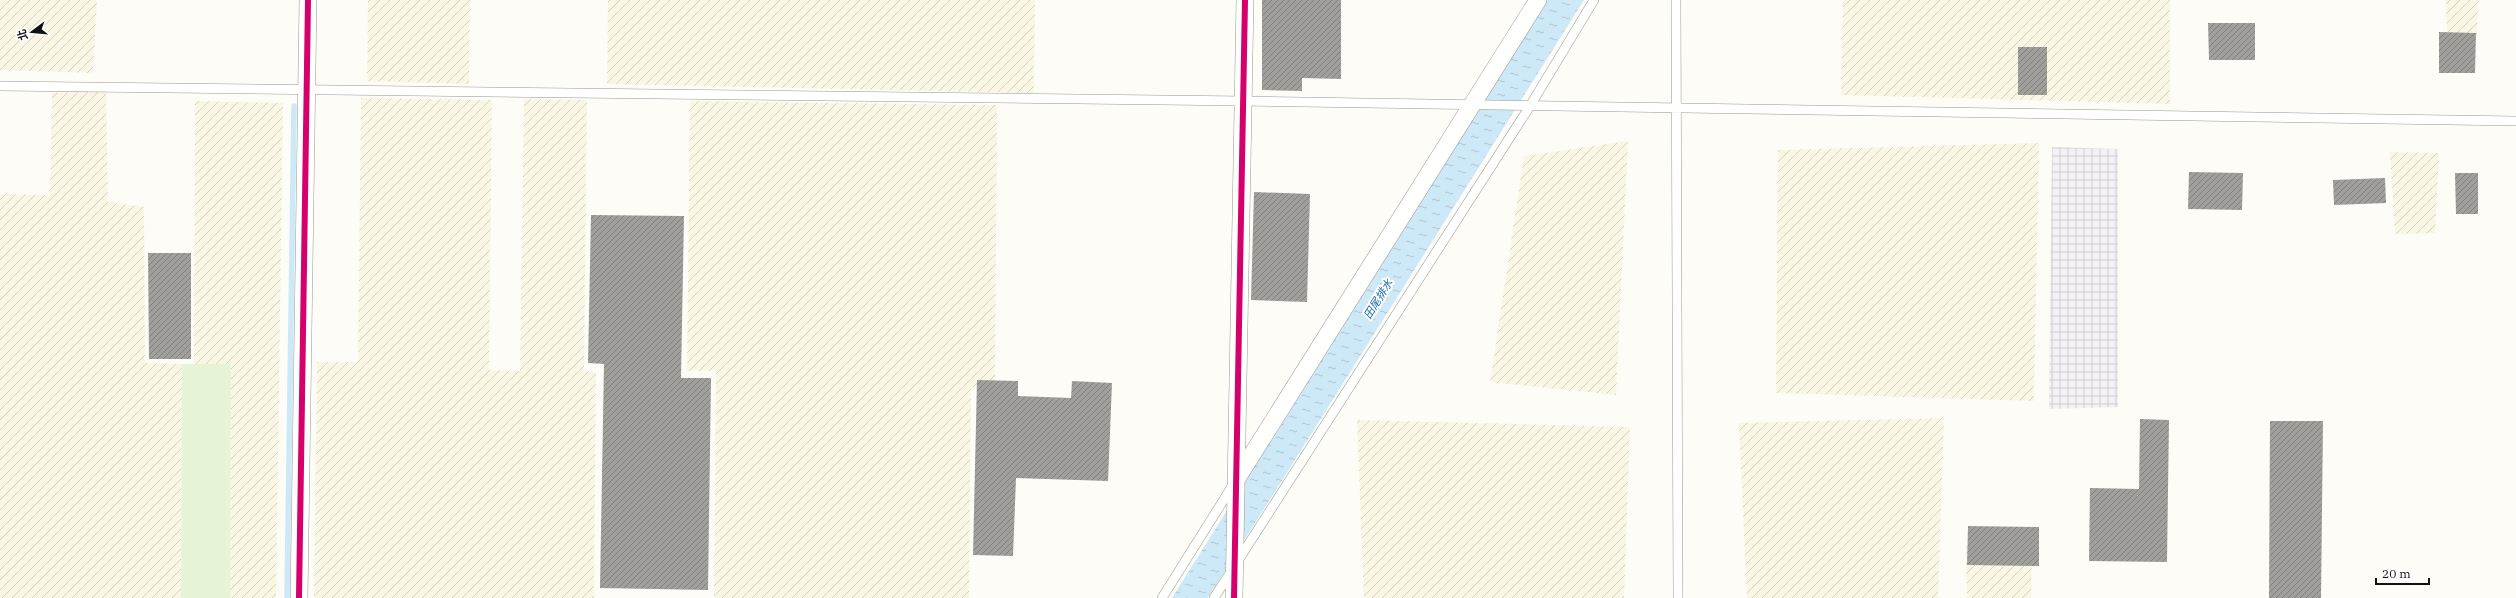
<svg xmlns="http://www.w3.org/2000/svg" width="2516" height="598" viewBox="0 0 2516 598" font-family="'IBM Plex Serif','Noto Sans TC',serif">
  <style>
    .industrial { fill: url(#industrial-grid) }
    .farmland { fill: url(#farmland-furrows) }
    .grass { fill: #e7f3d7 }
    .water { fill: url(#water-ripples) }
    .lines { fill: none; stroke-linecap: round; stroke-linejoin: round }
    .stream { stroke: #cde8f7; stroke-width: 5.5 }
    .building { fill: url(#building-hatch) }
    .service-casing { stroke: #979795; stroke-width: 10 }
    .minor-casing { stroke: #979795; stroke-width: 18 }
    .service { stroke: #fffffe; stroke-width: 9 }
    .minor { stroke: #fffffe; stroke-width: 17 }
    .cycleway-casing { stroke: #fff; stroke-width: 8 }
    .cycleway { stroke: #d6006c; stroke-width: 6 }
    .labels { text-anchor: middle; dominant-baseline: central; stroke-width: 4; stroke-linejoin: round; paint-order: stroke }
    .water-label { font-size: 11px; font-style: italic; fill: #1768a6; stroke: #fff }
  </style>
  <defs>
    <pattern id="industrial-grid" width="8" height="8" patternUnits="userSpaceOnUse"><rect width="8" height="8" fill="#f5f0f3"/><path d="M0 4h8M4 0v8" fill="none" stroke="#d1cdcf"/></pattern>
    <pattern id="farmland-furrows" width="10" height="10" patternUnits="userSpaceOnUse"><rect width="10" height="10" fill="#f9f7e4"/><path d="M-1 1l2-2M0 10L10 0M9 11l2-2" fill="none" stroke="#d4d3c3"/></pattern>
    <pattern id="water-ripples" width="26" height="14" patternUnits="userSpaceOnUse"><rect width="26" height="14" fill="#cde8f7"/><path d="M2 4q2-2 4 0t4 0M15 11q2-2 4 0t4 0" fill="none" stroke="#afc6d3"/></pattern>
    <pattern id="building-hatch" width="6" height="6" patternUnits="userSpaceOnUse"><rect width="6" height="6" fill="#a19f9c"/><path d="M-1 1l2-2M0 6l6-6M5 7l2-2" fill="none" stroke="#82807e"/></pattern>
  </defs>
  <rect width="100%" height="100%" fill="#fdfcf7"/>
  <path class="industrial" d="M2052,147L2118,149V407L2049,409Z"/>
  <path class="farmland" d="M0,0H97L93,73L0,70Z
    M368,0H470L469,84L367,81Z
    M608,0H1035L1034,93L607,84Z
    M1843,0H2170V104L1841,95Z
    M2446,0H2478L2477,37L2447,34Z
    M106,91L108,202L144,207L145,363L182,364L181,598H0V194L50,195L52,93Z
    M361,98L492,100L489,370L520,371L524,99L587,100L584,371L596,372L594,598H314L317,362H358Z
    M195,101L283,103L276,598H230L231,365L194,364Z
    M690,101L997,105L995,388L971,387L969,598H714L716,371H687Z
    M1628,141L1616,395L1490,382L1524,156Z
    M2039,143L2034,401L1776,393L1778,150Z
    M2390,152L2439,153L2435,233L2395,234Z
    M1944,418L1938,598H1747L1739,423Z
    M1357,420L1630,427L1624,598H1364Z
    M2032,544L2031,598H1967L1966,546Z"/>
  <path class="grass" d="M182,364H231L230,598H181Z"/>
  <path class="water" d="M1547,0H1584L1208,598H1172Z"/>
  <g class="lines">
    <path class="stream" d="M287,598L294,106"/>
  </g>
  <path class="building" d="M1262,0H1341V79L1302,78V91L1262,90Z
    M2208,23H2255V60H2209Z
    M2439,32L2476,33L2475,73H2439Z
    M2018,47H2047V95H2018Z
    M2189,172L2243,173L2242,210L2188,209Z
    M2455,173H2478V214H2456Z
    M2385,178L2386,203L2334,205L2333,180Z
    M1254,192L1310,194L1307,302L1251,300Z
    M591,215L684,216L681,378H711L708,590L600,588L604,364L588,363Z
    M148,253H191V359H149Z
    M977,380L1018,381V396L1071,398L1072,381L1112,383L1108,481L1016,478L1013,556L973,555Z
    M2140,419L2169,420L2167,562L2089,561L2090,488L2139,489Z
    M2270,421H2323L2321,598H2269Z
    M1968,526L2039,527V566L1967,565Z"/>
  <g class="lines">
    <defs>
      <path id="service" d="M1676,0L1678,598
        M0,86L1244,101L2516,121
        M1162,598L1233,485
        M1214,598L1530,106L1594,0"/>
      <path id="minor" d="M1236,480L1538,0
        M299,598L308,0
        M1234,598L1245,0"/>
    </defs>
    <use href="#service" class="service-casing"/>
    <use href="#minor" class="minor-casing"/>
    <use href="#service" class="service"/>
    <use href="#minor" class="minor"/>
    <defs>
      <path id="cycleway" d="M299,598L308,0
        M1234,598L1245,0"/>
    </defs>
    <use href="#cycleway" class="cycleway-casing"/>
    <use href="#cycleway" class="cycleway"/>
  </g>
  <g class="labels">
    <g class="water-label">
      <text transform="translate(1378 299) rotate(-58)">田尾排水</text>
    </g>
  </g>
  <g transform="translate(32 32) rotate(254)" stroke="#ffffff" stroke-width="3" paint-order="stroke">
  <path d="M0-3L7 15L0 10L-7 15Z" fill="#111111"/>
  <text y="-6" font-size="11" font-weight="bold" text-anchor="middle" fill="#111111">北</text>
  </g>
  <path d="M2376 578v6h53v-6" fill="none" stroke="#111111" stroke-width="2"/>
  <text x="2382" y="578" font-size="12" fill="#111111" stroke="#ffffff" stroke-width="3" paint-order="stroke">20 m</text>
</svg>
